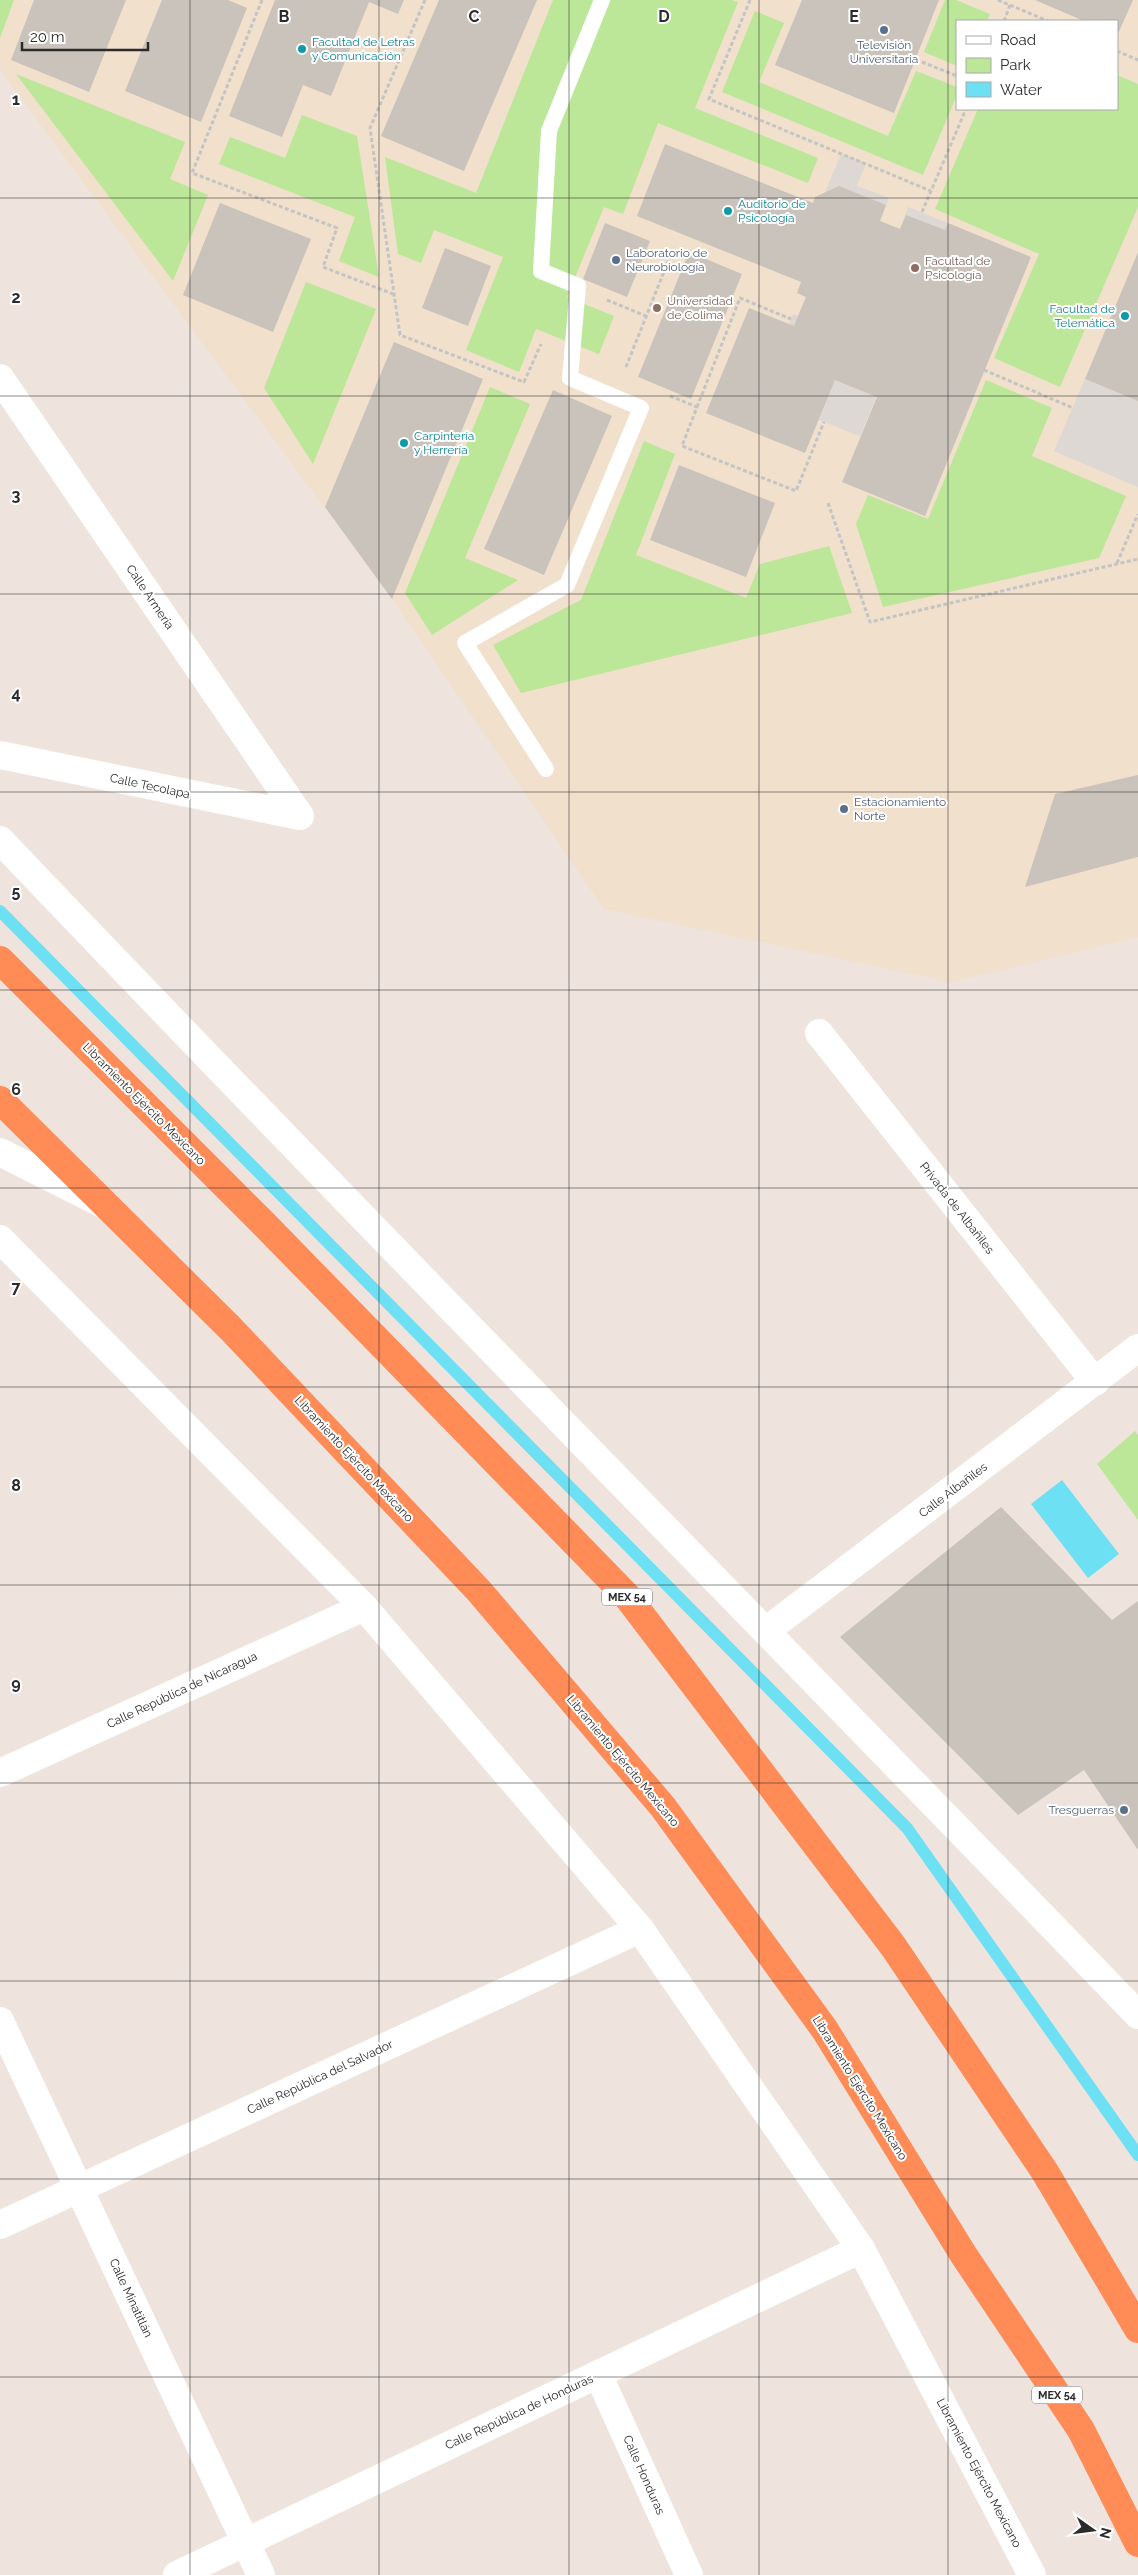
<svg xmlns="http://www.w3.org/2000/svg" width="1138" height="2575" viewBox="0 0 1138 2575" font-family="Raleway,sans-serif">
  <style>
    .education { fill: #f0e0cc; fill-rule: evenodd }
    .green { fill: #bce698 }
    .plaza { fill: #ddd8d4 }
    .water { fill: #6de0f3 }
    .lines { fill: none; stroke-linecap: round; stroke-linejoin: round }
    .stream { stroke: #6de0f3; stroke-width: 12 }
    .building { fill: #c9c3bb }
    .path { stroke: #c4c4c4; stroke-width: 3; stroke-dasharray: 4 2.5; stroke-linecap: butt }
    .lane { stroke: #fff; stroke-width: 16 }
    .street { stroke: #fff; stroke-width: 28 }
    .secondary { stroke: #fff; stroke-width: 28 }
    .highway { stroke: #ff8b56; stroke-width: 28 }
    .grid { fill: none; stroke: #2b2b2b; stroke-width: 1; stroke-opacity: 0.55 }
    .service-dot { fill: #5c6f8a; stroke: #fff; stroke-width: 2 }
    .culture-dot { fill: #0f9aa8; stroke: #fff; stroke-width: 2 }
    .education-dot { fill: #8d6e63; stroke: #fff; stroke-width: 2 }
    .labels { text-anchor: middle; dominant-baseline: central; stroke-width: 4; stroke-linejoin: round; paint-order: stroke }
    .shield { fill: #fff; stroke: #6b6b6b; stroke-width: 1 }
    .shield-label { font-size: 11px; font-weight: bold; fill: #2b2b2b }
    .culture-label { font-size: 12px; fill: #0d838f; stroke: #fff; text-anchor: start }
    .service-label { font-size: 12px; fill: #4e5e75; stroke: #fff; text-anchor: start }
    .education-label { font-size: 12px; fill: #785e54; stroke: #fff; text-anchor: start }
    .street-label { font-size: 12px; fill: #2b2b2b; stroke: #fff }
    .grid-label { font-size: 16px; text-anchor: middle; font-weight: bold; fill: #2b2b2b; stroke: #fff; stroke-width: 4; stroke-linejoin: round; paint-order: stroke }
  </style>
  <rect width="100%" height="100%" fill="#eee4dd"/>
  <path class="education" d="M0,0H1138V937L951,982L604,909L392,599L0,70ZM957,21H1117V109H957Z"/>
  <path class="green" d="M0,0H14L0,38Z
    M553,0H732L738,2L695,108L818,158L808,183L658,123L623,214L604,207L567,297L614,316L599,354L536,329L519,372L466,350L503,257L434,230L421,263L398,254L385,157L476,193Z
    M945,0H956L990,14L987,21H957V66L924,52Z
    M755,11L784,23L759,82L888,136L916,71L957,87V95L923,175L722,92Z
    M16,74L185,142L170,179L208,195L173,281Z
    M1117,75L1138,84V207L1060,387L994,358L1039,254L935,209L978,109H1117Z
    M302,115L357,136L379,277L339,261L355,217L219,164L230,137L285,158Z
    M306,282L376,309L313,464L264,388Z
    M986,380L1052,408L1032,456L1126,496L1099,558L883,607L856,524L868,495L928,519Z
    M490,387L530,404L465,558L518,580L432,635L405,593Z
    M644,441L675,454L636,555L746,598L760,564L829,546L852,613L521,693L493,645L581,600Z
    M1135,1431L1138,1435V1520L1097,1464Z"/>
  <path class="plaza" d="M841,154L866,163L857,186L889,198L880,221L900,229L908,207L948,223L860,436L819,420L835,380L794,326L789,324L793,314L798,316L806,297L801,295L804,243Z
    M1085,379L1138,401V487L1054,451Z"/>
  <path class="water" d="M1062,1480L1119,1554L1088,1578L1031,1504Z"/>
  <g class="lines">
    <path class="stream" d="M0,911L907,1828L1138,2155"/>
  </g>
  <path class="building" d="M34,0H126L89,92L11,60Z
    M162,0H228L247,8L201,122L125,91Z
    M275,0H404L398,14L369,2L331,96L303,85L282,137L229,116Z
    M439,0H537L464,171L381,136Z
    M802,0H939L894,113L775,65Z
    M1035,0H1133L1117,36V21H1084Z
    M665,144L813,203L815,197L839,186L886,205L880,221L900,229L906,215L945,230L948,223L1031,257L925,516L842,482L877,397L835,380L805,453L706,413L749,308L794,326L806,297L797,293L801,282L637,216Z
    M220,203L311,239L273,332L183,295Z
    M605,223L650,241L627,297L583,279Z
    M445,248L491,266L468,326L422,308Z
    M689,252L742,274L691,399L638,377Z
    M1138,252V401L1085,379Z
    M394,342L483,379L392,599L325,507Z
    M553,390L612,416L544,575L484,549Z
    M679,465L775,503L746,577L650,540Z
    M1138,775V857L1025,887L1055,794Z
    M1001,1507L1112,1620L1138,1601V1850L1084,1770L1018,1815L840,1637Z"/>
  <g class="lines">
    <path class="path" d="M262,0L192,173L337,228L323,267L393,294
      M425,0L370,128L400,335L524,382L541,344
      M750,0L709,99L931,191
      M998,0L1048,21
      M1004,21L1010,5
      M1117,51L1138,60
      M922,62L957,76
      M922,212L966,109
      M607,300L646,316
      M626,367L671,254
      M984,370L1073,408
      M670,396L697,407L682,446L796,491L824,422
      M697,407L740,298L791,319
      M828,503L870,622L1138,559
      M1117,563L1138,514"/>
    <path class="lane" d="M546,769L465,643L567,585L641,408L570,378L578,286L541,271L549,131L602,0"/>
    <path class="street" d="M0,378L300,816
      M0,755L300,816
      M819,1033L1095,1382
      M767,1630L1138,1348
      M0,1773L364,1607
      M0,2021L261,2575
      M0,2225L640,1929
      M598,2374L689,2575
      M177,2575L861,2249"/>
    <path class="secondary" d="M0,840C376,1235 760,1623 1138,2015
      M0,1152L101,1203
      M0,1239L364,1607L640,1929L861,2249L1032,2575"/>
    <path class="highway" d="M0,960L264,1224L626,1595L893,1946L1045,2172L1138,2329
      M0,1100L231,1329L479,1591L663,1807L825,2030L963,2254L1081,2430L1138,2543"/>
  </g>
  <path class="grid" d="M190,0V2575M379,0V2575M569,0V2575M759,0V2575M948,0V2575M0,198H1138M0,396H1138M0,594H1138M0,792H1138M0,990H1138M0,1188H1138M0,1387H1138M0,1585H1138M0,1783H1138M0,1981H1138M0,2179H1138M0,2377H1138"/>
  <g class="service-dot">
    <circle cx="884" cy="30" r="5"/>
    <circle cx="616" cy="260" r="5"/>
    <circle cx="844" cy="809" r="5"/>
    <circle cx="1124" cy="1810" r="5"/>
  </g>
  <g class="culture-dot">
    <circle cx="302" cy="49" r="5"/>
    <circle cx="728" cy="211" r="5"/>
    <circle cx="1125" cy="316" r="5"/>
    <circle cx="404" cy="443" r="5"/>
  </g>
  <g class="education-dot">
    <circle cx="915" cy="268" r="5"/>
    <circle cx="657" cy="308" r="5"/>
  </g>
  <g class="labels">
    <g class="shield">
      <rect x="602" y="1588.5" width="50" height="17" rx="4"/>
      <rect x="1032" y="2386.5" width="50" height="17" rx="4"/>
    </g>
    <g class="shield-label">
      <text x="627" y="1597">MEX 54</text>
      <text x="1057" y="2395">MEX 54</text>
    </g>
    <g class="culture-label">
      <text x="312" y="42">Facultad de Letras<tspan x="312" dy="14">y Comunicación</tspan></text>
      <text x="738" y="204">Auditorio de<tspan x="738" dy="14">Psicología</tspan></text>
      <text x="1115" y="309" text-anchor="end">Facultad de<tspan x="1115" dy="14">Telemática</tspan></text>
      <text x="414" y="436">Carpintería<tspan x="414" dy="14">y Herrería</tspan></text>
    </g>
    <g class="service-label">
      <text x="884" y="45" text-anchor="middle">Televisión<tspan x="884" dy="14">Universitaria</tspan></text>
      <text x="626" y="253">Laboratorio de<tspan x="626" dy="14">Neurobiología</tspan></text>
      <text x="854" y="802">Estacionamiento<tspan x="854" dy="14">Norte</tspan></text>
      <text x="1114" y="1810" text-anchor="end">Tresguerras</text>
    </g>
    <g class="education-label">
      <text x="925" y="261">Facultad de<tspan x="925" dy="14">Psicología</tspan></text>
      <text x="667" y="301">Universidad<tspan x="667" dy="14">de Colima</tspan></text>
    </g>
    <g class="street-label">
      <text transform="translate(150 597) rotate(56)">Calle Armería</text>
      <text transform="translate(150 786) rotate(12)">Calle Tecolapa</text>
      <text transform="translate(144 1104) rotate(45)">Libramiento Ejército Mexicano</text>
      <text transform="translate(957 1208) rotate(52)">Privada de Albañiles</text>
      <text transform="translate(354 1459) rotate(47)">Libramiento Ejército Mexicano</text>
      <text transform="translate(953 1490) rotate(-37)">Calle Albañiles</text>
      <text transform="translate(182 1690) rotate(-25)">Calle República de Nicaragua</text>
      <text transform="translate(623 1761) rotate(50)">Libramiento Ejército Mexicano</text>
      <text transform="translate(320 2077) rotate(-25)">Calle República del Salvador</text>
      <text transform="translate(860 2088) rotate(58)">Libramiento Ejército Mexicano</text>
      <text transform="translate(131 2298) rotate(65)">Calle Minatitlán</text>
      <text transform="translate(519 2412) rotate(-25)">Calle República de Honduras</text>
      <text transform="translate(979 2473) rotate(62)">Libramiento Ejército Mexicano</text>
      <text transform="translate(644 2475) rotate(66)">Calle Honduras</text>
    </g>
  </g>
  <g class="grid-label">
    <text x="284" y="22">B</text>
    <text x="474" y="22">C</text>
    <text x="664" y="22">D</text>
    <text x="854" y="22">E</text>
    <text x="16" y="105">1</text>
    <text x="16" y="303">2</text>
    <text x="16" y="501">3</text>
    <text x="16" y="699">4</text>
    <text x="16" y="897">5</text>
    <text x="16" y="1095">6</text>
    <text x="16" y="1293">7</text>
    <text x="16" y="1491">8</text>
    <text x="16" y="1689">9</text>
  </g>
  <rect x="956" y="20" width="162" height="90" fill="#ffffff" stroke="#aaaaaa"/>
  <rect x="966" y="36" width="25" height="8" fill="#ffffff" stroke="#aaaaaa"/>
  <text x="1000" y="45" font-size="15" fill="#2b2b2b">Road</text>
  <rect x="966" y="58" width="25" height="15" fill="#bce698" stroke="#aaaaaa"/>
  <text x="1000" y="70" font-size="15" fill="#2b2b2b">Park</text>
  <rect x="966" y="82" width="25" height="15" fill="#6de0f3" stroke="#aaaaaa"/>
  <text x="1000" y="95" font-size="15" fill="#2b2b2b">Water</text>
  <g transform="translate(1093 2530) rotate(104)" stroke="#ffffff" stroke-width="4" paint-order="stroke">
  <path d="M0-4L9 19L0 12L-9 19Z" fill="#2b2b2b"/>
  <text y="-8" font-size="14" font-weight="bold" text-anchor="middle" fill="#2b2b2b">N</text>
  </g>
  <path d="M22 42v8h126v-8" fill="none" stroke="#2b2b2b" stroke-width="2.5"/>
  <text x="30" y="42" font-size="15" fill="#2b2b2b" stroke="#ffffff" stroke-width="4" paint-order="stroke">20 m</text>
</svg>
